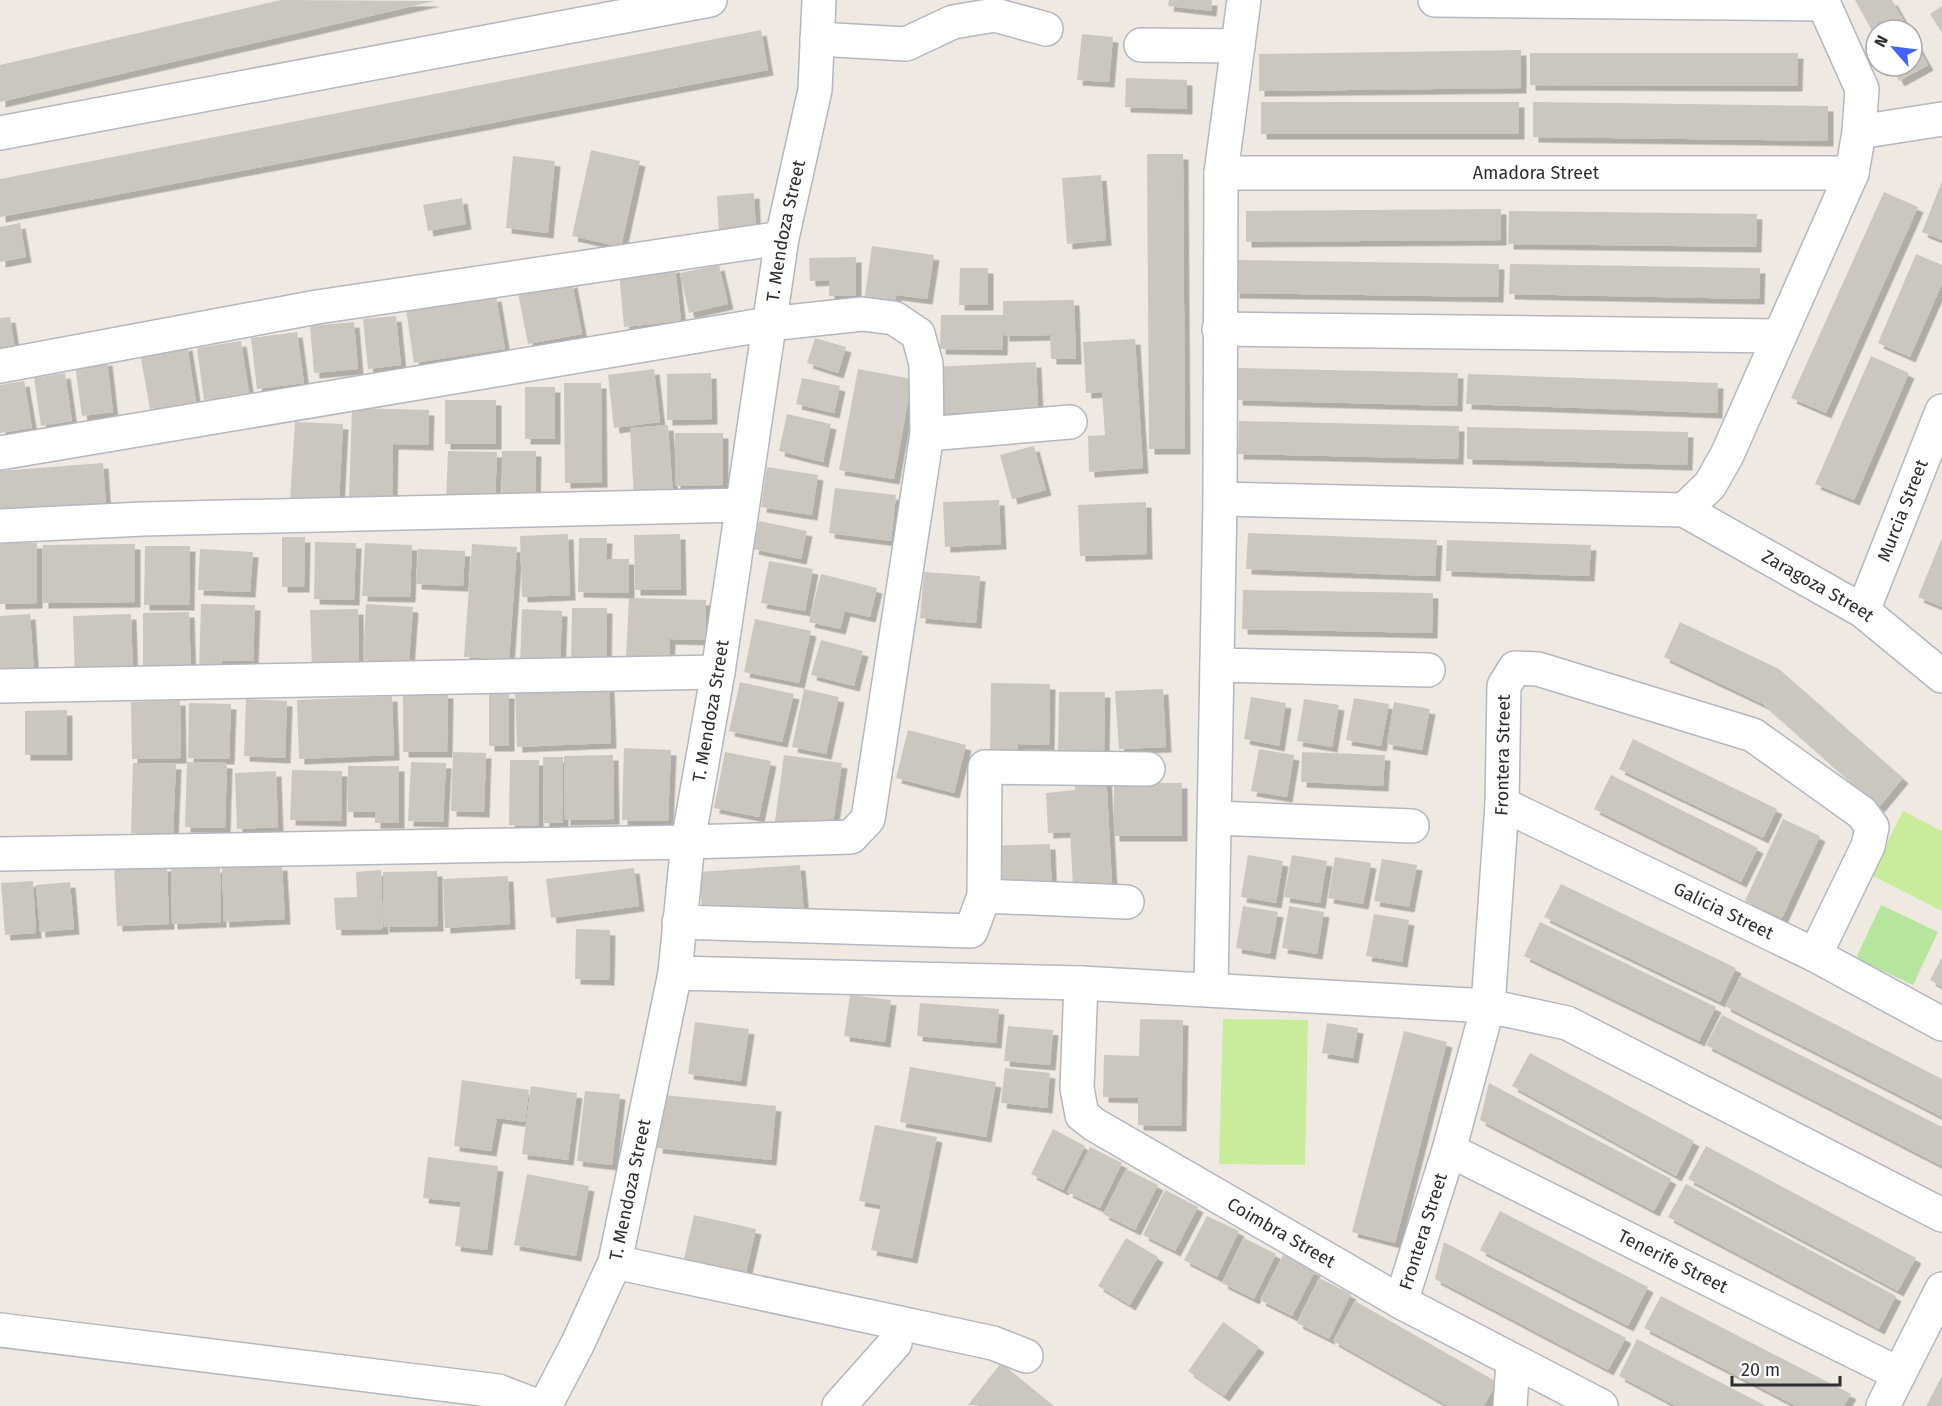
<svg xmlns="http://www.w3.org/2000/svg" width="1942" height="1406" viewBox="0 0 1942 1406" font-family="'Fira Sans',sans-serif">
  <style>
    .green { fill: #b6e59e }
    .pitch { fill: #c9ec9a }
    .building { fill: #cbc7bf; filter: url(#shadow) }
    .lines { fill: none; stroke-linecap: round; stroke-linejoin: round }
    .minor-casing { stroke: #b4b7c1; stroke-width: 36 }
    .minor { stroke: #fff; stroke-width: 33 }
    .labels { text-anchor: middle; dominant-baseline: central; stroke-width: 4.5; stroke-linejoin: round; paint-order: stroke }
    .street-label { font-size: 18px; fill: #2e2e2e; stroke: #fff }
  </style>
  <defs>
    <filter id="shadow"><feDropShadow dx="5.5" dy="5.5" stdDeviation="0" flood-color="#0004"/></filter>
  </defs>
  <rect width="100%" height="100%" fill="#efe9e1"/>
  <path class="green" d="M1881,905L1938,932L1913,985L1856,958Z"/>
  <path class="pitch" d="M1903,811L1942,831V911L1871,875Z
    M1223,1019L1308,1020L1305,1165L1219,1164Z"/>
  <path class="building" d="M281,0L435,1L0,102V65Z
    M1169,0H1212L1211,11L1168,6Z
    M1855,0H1892L1909,30H1876V38Z
    M1942,6V33L1930,14Z
    M761,30L768,70L0,217V179Z
    M1082,34L1113,37L1109,82L1077,80Z
    M1912,36L1928,65L1899,81L1891,66H1912Z
    M1521,50V88L1259,91V54Z
    M1530,53H1798L1797,86L1530,85Z
    M1126,78L1187,80V109L1125,107Z
    M1261,102H1519V134H1261Z
    M1533,102L1828,106V141L1533,137Z
    M591,150L640,161L621,247L572,236Z
    M1147,154H1183L1185,449H1149Z
    M513,156L555,161L548,233L506,228Z
    M1101,175L1106,240L1067,244L1062,178Z
    M1942,181V240L1922,232Z
    M1884,192L1918,207L1826,413L1791,398Z
    M754,193L756,233L719,235L717,196Z
    M462,198L466,224L428,231L423,205Z
    M1501,209V240L1246,242V211Z
    M1509,211L1757,214L1756,247L1508,244Z
    M20,223L26,257L0,262V227Z
    M872,246L934,255L927,299L896,295L893,313L863,309Z
    M1916,254L1942,265V284L1910,357L1878,343Z
    M856,257V296H829V280L810,281L809,258Z
    M1235,260L1499,264L1498,297L1234,293Z
    M1510,264L1760,268L1759,299L1509,294Z
    M719,265L728,304L689,313L680,273Z
    M675,267L681,321L624,327L619,273Z
    M960,268H988V305H959Z
    M572,282L582,334L528,344L518,293Z
    M496,296L505,349L414,363L406,309Z
    M1074,300L1076,359H1051L1050,335L1004,336L1003,318L1002,350L940,349L941,315H1003V301Z
    M396,316L401,365L368,369L363,319Z
    M10,317L16,356L0,359V318Z
    M354,322L358,369L314,373L310,326Z
    M297,332L304,383L257,389L251,338Z
    M815,338L846,347L838,373L807,363Z
    M1135,339L1143,468L1089,472L1088,436L1105,435L1102,392L1086,393L1083,342Z
    M241,341L249,393L204,400L197,348Z
    M187,345L196,402L150,409L140,353Z
    M1871,356L1909,373L1854,500L1815,484Z
    M107,360L113,412L82,416L75,365Z
    M1036,362L1038,408L934,414L932,367Z
    M1238,368L1458,373L1457,406L1237,400Z
    M654,369L660,422L614,428L608,375Z
    M858,369L912,379L894,479L839,470Z
    M65,373L72,421L41,426L34,378Z
    M711,373L712,419L667,420V374Z
    M1468,374L1718,383L1717,413L1466,404Z
    M802,378L840,386L834,413L796,404Z
    M24,381L32,428L0,433V385Z
    M564,383H601L602,482L565,483Z
    M525,387H555V439H525Z
    M445,400H496V444H445Z
    M352,408L429,410L428,445L393,444L392,500L349,499Z
    M787,414L831,424L823,462L779,451Z
    M1239,421L1459,426L1458,459L1238,454Z
    M295,422L343,424L339,503L290,500Z
    M668,425L673,495L634,498L630,428Z
    M1467,427L1688,432L1687,465L1467,459Z
    M675,433H723V485L675,486Z
    M1034,446L1046,490L1012,499L1000,455Z
    M448,451L497,452L495,502L446,501Z
    M502,451H536L535,502H502Z
    M103,463L106,507L0,515V471Z
    M767,467L818,475L812,515L761,507Z
    M835,488L896,495L891,541L829,533Z
    M999,500L1001,544L945,547L943,502Z
    M1146,502L1147,554L1080,556L1078,505Z
    M759,521L807,531L801,559L753,549Z
    M1248,533L1437,540L1435,576L1246,569Z
    M568,534L570,595L522,597L520,536Z
    M680,534L681,590H635L634,535Z
    M282,537H305L304,587H282Z
    M579,538H607L606,559H629V593L578,592Z
    M1942,538V607L1918,597Z
    M1447,540L1591,545L1589,576L1446,571Z
    M315,542L356,543L354,600L314,599Z
    M0,543H37V603L0,604Z
    M365,543L412,545L410,597L362,596Z
    M135,544V602L43,603V545Z
    M472,544L517,547L509,660L464,657Z
    M145,546H190L189,605H144Z
    M200,549L253,552L250,592L198,590Z
    M418,549L465,551L463,586L416,584Z
    M769,561L813,569L805,611L761,603Z
    M924,572L980,576L976,623L920,618Z
    M821,574L877,588L870,617L845,611L840,629L809,622Z
    M1243,590L1433,593L1432,633L1242,629Z
    M629,598L706,600L705,640L670,639L669,657L626,656Z
    M201,604L255,605L253,661H222V671L199,670Z
    M366,604L413,607L409,662L363,660Z
    M572,608H607L606,667L571,666Z
    M358,609L359,667L312,668L310,610Z
    M522,609L562,611L560,668L520,666Z
    M189,612L191,674H143V613Z
    M30,614L34,673L0,676V616Z
    M131,614L133,675L75,677L73,616Z
    M755,619L811,631L799,683L744,672Z
    M1680,622L1779,669L1903,778L1879,807L1763,704L1664,657Z
    M821,640L863,651L854,686L811,675Z
    M740,682L794,694L782,742L729,731Z
    M991,683L1050,684L1049,745L1018,744L1017,761L990,760Z
    M609,686L611,743L517,747L515,689Z
    M804,689L839,697L826,754L792,747Z
    M1163,689L1166,747L1119,749L1115,691Z
    M1059,692H1105L1104,753L1058,752Z
    M403,693H448L447,752H403Z
    M489,693H509V746H489Z
    M392,696L394,755L299,759L297,700Z
    M1251,697L1286,703L1279,746L1244,739Z
    M1354,698L1389,704L1381,746L1346,740Z
    M246,699L287,701L285,758L244,756Z
    M1304,699L1339,705L1332,747L1297,741Z
    M180,700L181,758L132,759L131,702Z
    M1394,702L1430,709L1422,750L1387,744Z
    M189,703L231,704L229,759L188,758Z
    M67,710V755H25V711Z
    M908,730L966,745L954,793L896,778Z
    M1633,739L1777,809L1763,838L1619,769Z
    M624,748L671,750L668,821L622,820Z
    M1259,749L1294,755L1287,797L1251,791Z
    M453,752L486,753L484,812L451,811Z
    M725,752L771,761L759,817L714,808Z
    M1302,752L1385,755L1383,786L1301,782Z
    M613,755L614,819L565,820L564,756Z
    M784,755L842,763L831,837L774,828Z
    M543,757H563V823H544Z
    M510,760H539L538,826L509,825Z
    M187,762L227,763L225,828L185,827Z
    M411,762L446,763L443,822L408,821Z
    M133,763L176,764L173,834L131,833Z
    M348,766H399V823H375V812H348Z
    M292,770L342,771L341,821L290,820Z
    M276,771L278,827L237,829L235,773Z
    M1106,772L1112,883L1073,886L1070,832L1048,833L1046,793L1075,790V774Z
    M1611,775L1758,848L1741,882L1594,809Z
    M1114,783H1182V836H1114Z
    M1783,819L1820,836L1782,918L1745,901Z
    M1050,844L1052,894L987,896L986,846Z
    M1248,855L1283,861L1276,903L1241,897Z
    M1292,855L1327,861L1320,903L1284,897Z
    M1335,857L1371,863L1363,904L1328,898Z
    M1382,859L1417,865L1409,907L1374,901Z
    M282,865L285,919L224,922L222,868Z
    M800,865L804,913L703,920L699,872Z
    M167,866L169,924L117,926L114,868Z
    M220,867L221,922L172,924L171,869Z
    M634,868L639,906L551,918L546,879Z
    M381,870L383,929L336,930L334,898L357,897L356,872Z
    M437,871L438,926L384,927L383,872Z
    M508,876L510,924L445,928L443,879Z
    M33,881L36,933L5,935L1,883Z
    M70,882L74,929L40,932L36,885Z
    M1561,884L1736,968L1720,1002L1544,917Z
    M1243,906L1278,912L1270,954L1236,948Z
    M1289,906L1324,912L1317,954L1282,948Z
    M1374,914L1409,920L1402,962L1366,956Z
    M1540,922L1716,1007L1699,1041L1524,956Z
    M576,929L610,930L609,980L575,979Z
    M1942,957V987L1930,980Z
    M1741,976L1942,1079V1117L1725,1006Z
    M850,995L891,1000L885,1042L844,1036Z
    M920,1003L999,1009L996,1043L917,1036Z
    M1722,1015L1942,1127V1166L1706,1045Z
    M1140,1019L1183,1020L1181,1126L1138,1125V1098L1103,1097L1104,1055L1139,1056Z
    M695,1022L749,1029L741,1081L688,1074Z
    M1327,1023L1358,1028L1353,1058L1322,1053Z
    M1008,1026L1053,1030L1050,1065L1004,1061Z
    M1404,1031L1447,1042L1395,1243L1352,1232Z
    M1530,1053L1694,1141L1676,1176L1512,1086Z
    M910,1067L996,1082L986,1137L900,1122Z
    M1005,1068L1050,1073L1047,1108L1001,1103Z
    M462,1080L529,1090L525,1122L497,1118L491,1151L454,1146Z
    M1489,1083L1671,1179L1654,1211L1480,1120Z
    M531,1086L577,1093L568,1160L522,1154Z
    M585,1091L620,1094L612,1165L577,1161Z
    M663,1095L776,1106L771,1160L657,1148Z
    M875,1125L937,1137L912,1258L871,1250L881,1205L859,1201Z
    M1053,1129L1085,1146L1063,1190L1031,1174Z
    M1706,1146L1916,1258L1898,1291L1688,1179Z
    M1090,1147L1122,1163L1100,1208L1067,1192Z
    M428,1157L498,1166L487,1250L455,1246L461,1202L423,1198Z
    M1126,1169L1158,1185L1135,1230L1103,1214Z
    M527,1174L589,1186L576,1256L514,1245Z
    M1686,1184L1896,1296L1879,1329L1668,1217Z
    M1165,1190L1198,1207L1175,1251L1143,1235Z
    M1500,1211L1648,1287L1628,1326L1480,1250Z
    M694,1215L756,1229L743,1286L681,1272Z
    M1207,1216L1239,1231L1217,1277L1184,1260Z
    M1126,1238L1158,1257L1130,1305L1098,1286Z
    M1244,1238L1276,1254L1254,1299L1222,1283Z
    M1444,1242L1626,1338L1608,1370L1435,1279Z
    M1283,1255L1315,1271L1292,1316L1260,1300Z
    M1319,1278L1351,1294L1329,1339L1297,1323Z
    M1661,1296L1851,1394L1844,1406H1796L1644,1328Z
    M1355,1301L1497,1382L1484,1406H1448L1333,1341Z
    M1223,1322L1259,1347L1224,1396L1188,1371Z
    M1637,1339L1766,1406H1676L1619,1376Z
    M1001,1363L1054,1406L968,1405Z
    M1942,1376V1406H1926Z"/>
  <g class="lines">
    <defs>
      <g id="minor">
        <path d="M1435,0L1824,4"/>
        <path d="M817,39L906,44L953,22L995,15L1046,29"/>
        <path d="M1141,45L1238,46"/>
        <path d="M1859,132L1942,119"/>
        <path d="M0,133L710,0"/>
        <path id="s1" d="M1221,173H1852"/>
        <path d="M1219,329L1779,336"/>
        <path d="M0,366L317,307L782,238"/>
        <path d="M927,434L1070,422"/>
        <path d="M0,453L769,324L862,314L894,318L918,334L926,364L927,434L868,819L851,837L688,842L0,854"/>
        <path d="M1220,499L1684,510L1710,485L1727,455L1852,173L1859,132L1862,89L1822,0"/>
        <path id="s2" d="M1684,510L1863,611L1942,676"/>
        <path d="M0,526L143,519L742,505"/>
        <path id="s3" d="M1863,611L1942,411"/>
        <path d="M1217,665L1428,670"/>
        <path d="M0,686L718,672"/>
        <path id="s4" d="M1502,804L1815,955L1942,1024"/>
        <path d="M1215,818L1412,826"/>
        <path d="M984,896L1127,902"/>
        <path d="M679,922L971,931L984,896L985,767L1148,769"/>
        <path d="M675,973L1081,983L1488,1006L1567,1023L1942,1215"/>
        <path id="s5" d="M1081,983L1077,1088L1082,1115L1095,1125L1401,1302L1601,1406"/>
        <path d="M1211,989L1220,499L1221,173L1244,0"/>
        <path id="s6" d="M1449,1150L1899,1374"/>
        <path d="M615,1262L993,1343L1026,1356"/>
        <path id="s7" d="M1401,1302L1449,1150L1488,1006L1502,804L1504,686L1515,668L1538,669L1753,735L1862,813L1872,827L1868,846L1815,955"/>
        <path d="M0,1330L498,1391L537,1406"/>
        <path id="s8" d="M545,1406L578,1343L615,1262L675,973L688,842L718,672L782,238L815,90L819,0"/>
        <path d="M839,1406L895,1343"/>
        <path d="M1510,1406L1513,1362"/>
        <path d="M1883,1406L1942,1289"/>
      </g>
    </defs>
    <use href="#minor" class="minor-casing"/>
    <use href="#minor" class="minor"/>
  </g>
  <g class="labels">
    <g class="street-label">
      <text stroke="none"><textPath href="#s1" startOffset="315">Amadora Street</textPath></text>
      <text stroke="none"><textPath href="#s8" startOffset="1206">T. Mendoza Street</textPath></text>
      <text stroke="none"><textPath href="#s3" startOffset="108">Murcia Street</textPath></text>
      <text stroke="none"><textPath href="#s2" startOffset="154">Zaragoza Street</textPath></text>
      <text stroke="none"><textPath href="#s8" startOffset="720">T. Mendoza Street</textPath></text>
      <text stroke="none"><textPath href="#s7" startOffset="560">Frontera Street</textPath></text>
      <text stroke="none"><textPath href="#s4" startOffset="246">Galicia Street</textPath></text>
      <text stroke="none"><textPath href="#s8" startOffset="234">T. Mendoza Street</textPath></text>
      <text stroke="none"><textPath href="#s5" startOffset="364">Coimbra Street</textPath></text>
      <text stroke="none"><textPath href="#s7" startOffset="74">Frontera Street</textPath></text>
      <text stroke="none"><textPath href="#s6" startOffset="250">Tenerife Street</textPath></text>
    </g>
  </g>
  <g transform="translate(1894 48) rotate(298)"><circle r="28" fill="#ffffff" stroke="#ababab" stroke-width="1.5"/>
  <path d="M0-4.5L10 22L0 15L-10 22Z" fill="#4264fb"/>
  <text y="-9" font-size="16" font-weight="bold" text-anchor="middle" fill="#2e2e2e">N</text>
  </g>
  <path d="M1732 1376v9h108v-9" fill="none" stroke="#2e2e2e" stroke-width="3"/>
  <text x="1741" y="1376" font-size="18" fill="#2e2e2e" stroke="#ffffff" stroke-width="4.5" paint-order="stroke">20 m</text>
</svg>
